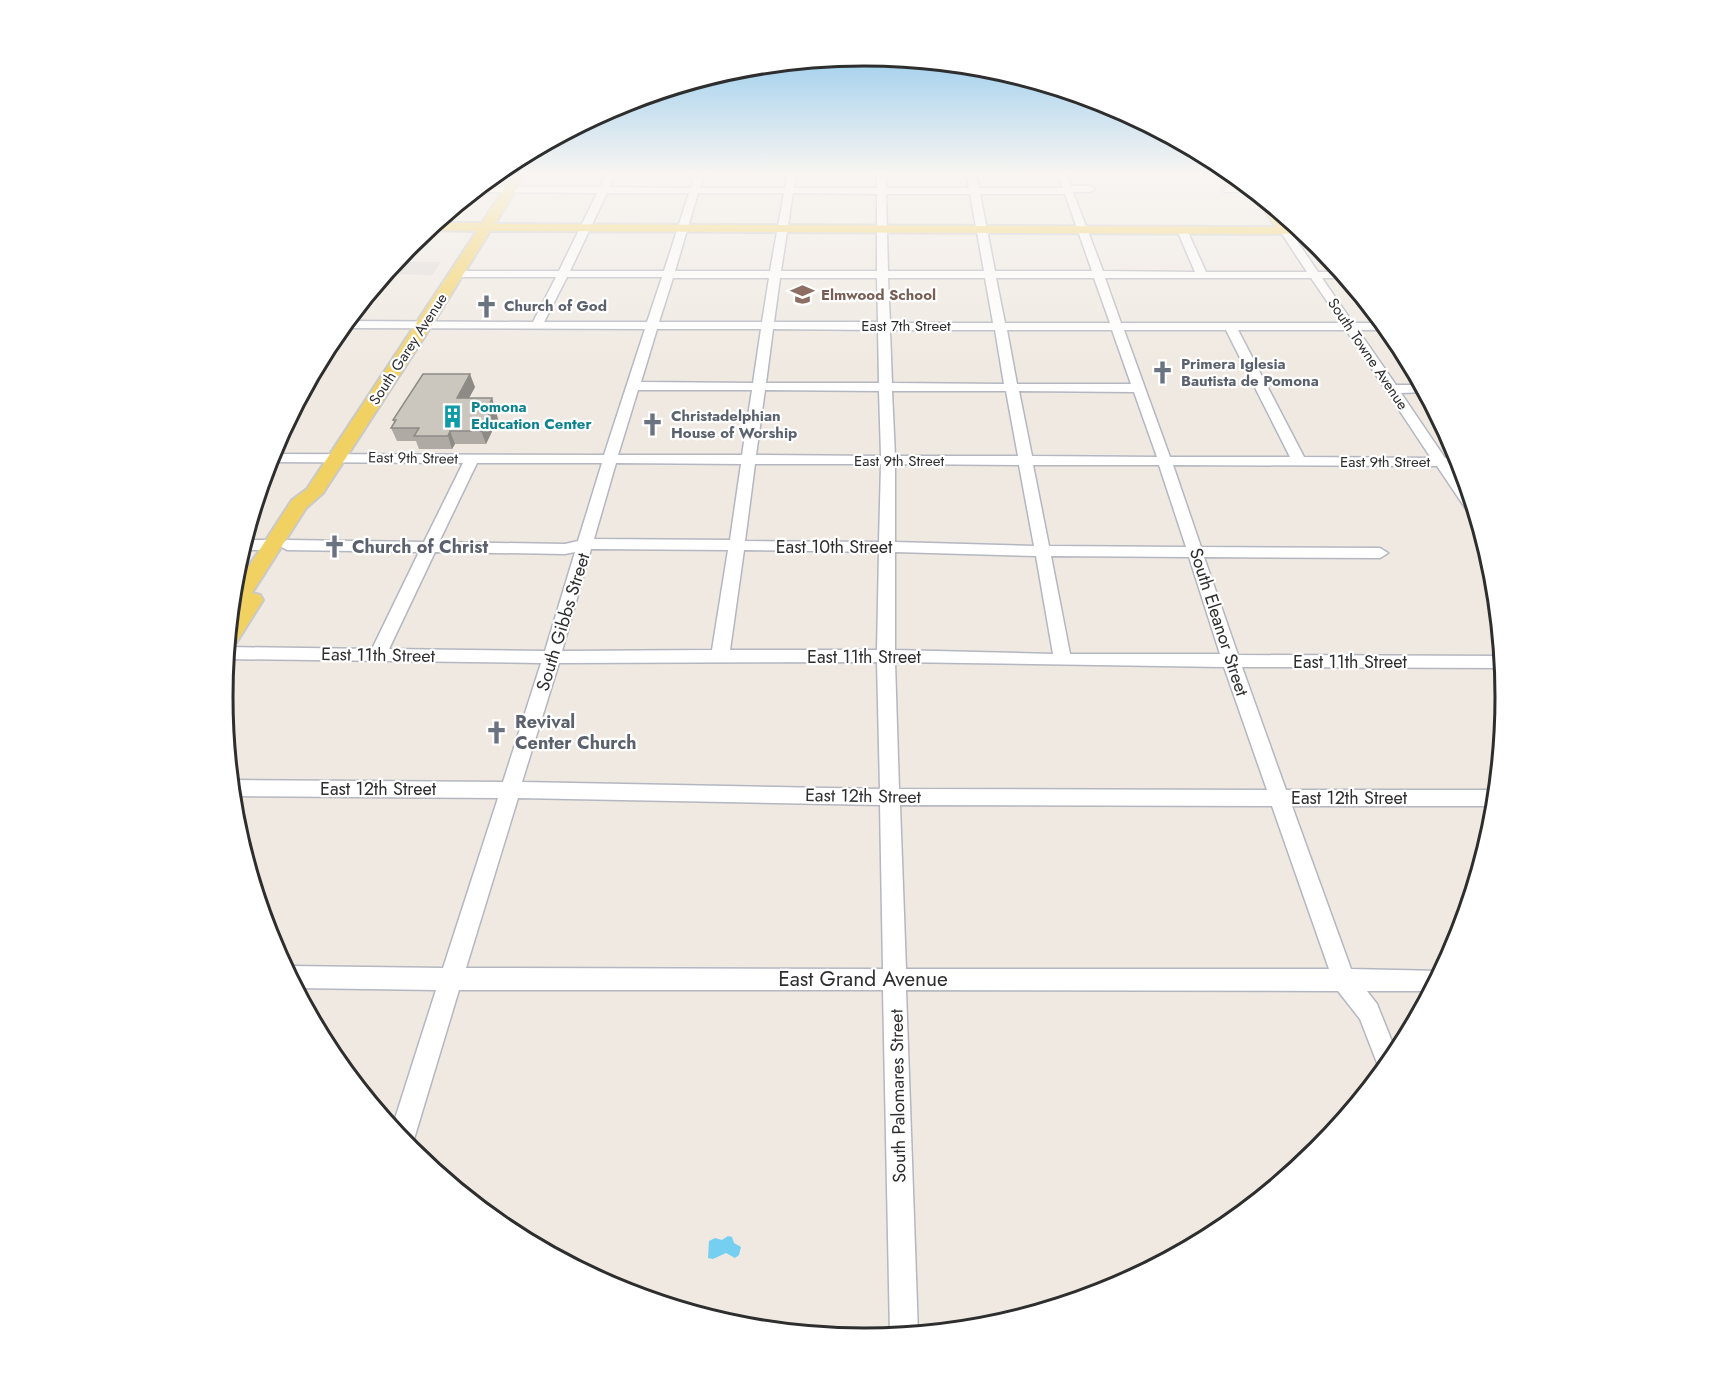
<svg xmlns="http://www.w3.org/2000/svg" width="1728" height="1394" viewBox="0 0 1728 1394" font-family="Jost,sans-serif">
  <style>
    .plaza { fill: #dfdcd8 }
    .water { fill: #75cff0 }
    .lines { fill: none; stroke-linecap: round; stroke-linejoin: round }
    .minor-casing { stroke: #b4b7c1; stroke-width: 3 }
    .major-casing { stroke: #c9c9c9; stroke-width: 4 }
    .minor { fill: #fff; fill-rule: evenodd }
    .major { fill: #f2d163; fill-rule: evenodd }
    .wall { fill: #afaba4 }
    .shaded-wall { fill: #8e8b86 }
    .building { fill: #cbc7bf; stroke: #8e8b86; stroke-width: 1.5 }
    .labels { text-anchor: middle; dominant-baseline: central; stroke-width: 4.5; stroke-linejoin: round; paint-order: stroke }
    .far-education-label { font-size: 15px; font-weight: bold; fill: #785e54; stroke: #fff; text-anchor: start }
    .far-worship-label { font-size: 15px; font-weight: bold; fill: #5b616d; stroke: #fff; text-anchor: start }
    .far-street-label { font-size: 15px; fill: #2e2e2e; stroke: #fff }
    .far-culture-label { font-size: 15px; font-weight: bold; fill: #0d838f; stroke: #fff; text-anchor: start }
    .worship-label { font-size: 18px; font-weight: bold; fill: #5b616d; stroke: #fff; text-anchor: start }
    .street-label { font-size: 18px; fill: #2e2e2e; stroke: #fff }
    .near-street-label { font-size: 21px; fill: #2e2e2e; stroke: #fff }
    .rim { fill: none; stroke: #2e2e2e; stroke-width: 3 }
  </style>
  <rect width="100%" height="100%" fill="#efe9e1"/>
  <path class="plaza" d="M395,262H441L432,275L385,274Z"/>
  <path class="water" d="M728,1236L732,1237L734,1243L741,1247L739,1255L735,1258L726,1253L713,1259L708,1258L709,1241L715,1238L722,1240Z"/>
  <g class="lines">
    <defs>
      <path id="minor" d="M607,173H616L609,187L691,188L696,173H704L700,188H785L788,173H796L794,188H877V173H886V188H969L966,173H975L979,188H1063L1057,173H1066L1071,186H1090L1095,189L1090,192H1073L1103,271L1195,272L1177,230L1182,227L1187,230L1206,272H1307L1280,231L1289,229L1318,272H1341L1346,278H1322L1353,323H1383L1389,330H1358L1396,385H1421L1425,392L1401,393L1445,458H1459L1461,466H1451L1469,492L1476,516L1470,515L1437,466L1173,465L1201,547L1380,548L1388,553L1380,558L1204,557L1238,655L1501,656L1502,668L1242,667L1286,790H1495V806H1292L1351,969L1441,971L1431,991H1367L1377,1004L1397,1054L1381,1073L1360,1019L1338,991L906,990L918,1333L890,1335L883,990H459L414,1139L409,1149L392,1128L436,990L296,988L285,968L290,966L443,968L498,798L232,796L231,780L503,782L541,663L226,659L227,647L372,649L419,552L287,550L280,546L273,550H242L244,540H273L280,544L287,540L424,542L463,463L270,462L271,454L604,455L645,329L341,328L346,321L533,322L556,277H455L450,274L455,271H559L597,193L473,192L479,187H600ZM607,193H689L664,271H570ZM698,193H784L770,271H675ZM793,193L877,194V271H781ZM886,194H970L984,271H888ZM980,194H1065L1092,271H995ZM567,277H662L647,322H544ZM673,278H769L762,322H659ZM780,278H877L878,322H774ZM888,278H985L993,323H890ZM996,278H1094L1110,323H1005ZM1105,278H1311L1342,323H1121ZM657,329H761L753,383L641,382ZM773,329L878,330L879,383H766ZM890,330H995L1004,384L892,383ZM1007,330H1112L1131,384H1017ZM1124,330H1226L1290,457H1170ZM1238,330H1346L1431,458L1304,457ZM638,390H752L742,455H618ZM765,390L879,391L881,456L756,455ZM892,391H1006L1018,456H895ZM1019,391L1134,392L1157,457L1032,456ZM477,463H602L578,541L565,544L439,542ZM616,463L741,464L730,540L594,539ZM755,464H881L879,542L745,541ZM895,464L1019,465L1034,546L895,542ZM1033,465H1159L1186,547L1049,546ZM591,549L728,550L712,650L562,651ZM744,550L879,552L877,650H730ZM435,552L565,554L575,552L545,651L389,649ZM895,552L1036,556L1053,654L895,650ZM1051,556L1189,557L1220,654H1070ZM877,662L880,789L522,782L559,663ZM895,662L1224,667L1267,790L899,789ZM518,798L880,805L883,969L466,968ZM900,805L1272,806L1329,969H906Z
        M1227,187H1249L1255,192H1224L1222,190Z"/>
      <path id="major" d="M514,173H526L495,224L1276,227L1255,197L1258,194L1276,209L1289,227H1298L1306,234L490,231L432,325L323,493L306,508L252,593L260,595L263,600L236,643L228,645L233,591L292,500L307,489L477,231L427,230L435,223H482Z"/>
    </defs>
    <use href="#minor" class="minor-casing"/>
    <use href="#major" class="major-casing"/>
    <use href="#minor" class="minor"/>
    <use href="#major" class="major"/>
  </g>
  <path class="wall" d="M475,387L469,398H492L496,411V413L498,419L486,444H455L452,449H419L416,441H397L391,428L394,422L393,420Z"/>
  <path class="shaded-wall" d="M470,374L475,387L462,411L457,398Z
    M492,398L498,419L486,444L481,431L489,406Z
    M450,431L455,444L452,449L448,436Z"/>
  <path class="building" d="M423,374H470L457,398H492L489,406H493L481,431H450L448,436H414L419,428H391L396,420H393Z"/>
  <linearGradient id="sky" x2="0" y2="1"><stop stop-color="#7abfeb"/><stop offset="0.47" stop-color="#f8f5f2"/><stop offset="1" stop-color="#f8f5f2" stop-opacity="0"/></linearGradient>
  <rect width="1728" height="368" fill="url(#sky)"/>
  <defs>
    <symbol id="school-bare" viewBox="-9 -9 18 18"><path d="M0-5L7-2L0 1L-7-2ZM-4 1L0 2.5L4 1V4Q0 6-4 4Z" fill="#8d6e63" stroke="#fff" stroke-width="2.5" paint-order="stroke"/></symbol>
    <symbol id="church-bare" viewBox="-9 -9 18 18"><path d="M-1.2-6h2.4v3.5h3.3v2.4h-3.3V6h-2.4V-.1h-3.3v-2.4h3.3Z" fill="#6b7280" stroke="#fff" stroke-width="2.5" paint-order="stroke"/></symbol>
    <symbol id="building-bare" viewBox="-9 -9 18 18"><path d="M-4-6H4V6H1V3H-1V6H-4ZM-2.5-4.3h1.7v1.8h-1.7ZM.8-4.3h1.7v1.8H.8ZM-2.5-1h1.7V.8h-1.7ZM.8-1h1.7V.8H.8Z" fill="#0f9aa8" stroke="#fff" stroke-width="2.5" paint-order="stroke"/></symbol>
  </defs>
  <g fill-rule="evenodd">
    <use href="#school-bare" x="786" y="278" width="33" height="33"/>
    <use href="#church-bare" x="470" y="290" width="33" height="33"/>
    <use href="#church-bare" x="1146" y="356" width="33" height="33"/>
    <use href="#building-bare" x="436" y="400" width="33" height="33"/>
    <use href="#church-bare" x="636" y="408" width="33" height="33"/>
    <use href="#church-bare" x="318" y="530" width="33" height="33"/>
    <use href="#church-bare" x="480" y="716" width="33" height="33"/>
  </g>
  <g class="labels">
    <g class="far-education-label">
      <text x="821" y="295">Elmwood School</text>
    </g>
    <g class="far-worship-label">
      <text x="504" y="306">Church of God</text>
      <text x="1181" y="364">Primera Iglesia<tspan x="1181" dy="17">Bautista de Pomona</tspan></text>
      <text x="671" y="416">Christadelphian<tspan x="671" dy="17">House of Worship</tspan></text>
    </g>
    <g class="far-street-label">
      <text x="906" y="326">East 7th Street</text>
      <text transform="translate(408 349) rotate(-57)">South Garey Avenue</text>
      <text transform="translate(1368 354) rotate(56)">South Towne Avenue</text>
      <text transform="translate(413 458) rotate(1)">East 9th Street</text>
      <text x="899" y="461">East 9th Street</text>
      <text x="1385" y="462">East 9th Street</text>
    </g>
    <g class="far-culture-label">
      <text x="471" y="407">Pomona<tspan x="471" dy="17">Education Center</tspan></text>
    </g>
    <g class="worship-label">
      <text x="352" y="547">Church of Christ</text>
      <text x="515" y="722">Revival<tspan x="515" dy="21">Center Church</tspan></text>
    </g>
    <g class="street-label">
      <text x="834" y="547">East 10th Street</text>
      <text transform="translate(563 622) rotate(-73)">South Gibbs Street</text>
      <text transform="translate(1219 622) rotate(72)">South Eleanor Street</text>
      <text transform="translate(378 655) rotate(1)">East 11th Street</text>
      <text x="864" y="657">East 11th Street</text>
      <text x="1350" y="662">East 11th Street</text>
      <text x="378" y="789">East 12th Street</text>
      <text transform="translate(863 796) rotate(1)">East 12th Street</text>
      <text x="1349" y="798">East 12th Street</text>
      <text transform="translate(898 1096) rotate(-91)">South Palomares Street</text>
    </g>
    <g class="near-street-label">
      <text x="863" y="979">East Grand Avenue</text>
    </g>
  </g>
  <path d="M0 0H1728V1394H0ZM233 697a631 631 0 1 1 1262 0a631 631 0 1 1-1262 0Z" fill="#fff" fill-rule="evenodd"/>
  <path class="rim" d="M233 697a631 631 0 1 1 1262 0a631 631 0 1 1-1262 0Z"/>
</svg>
